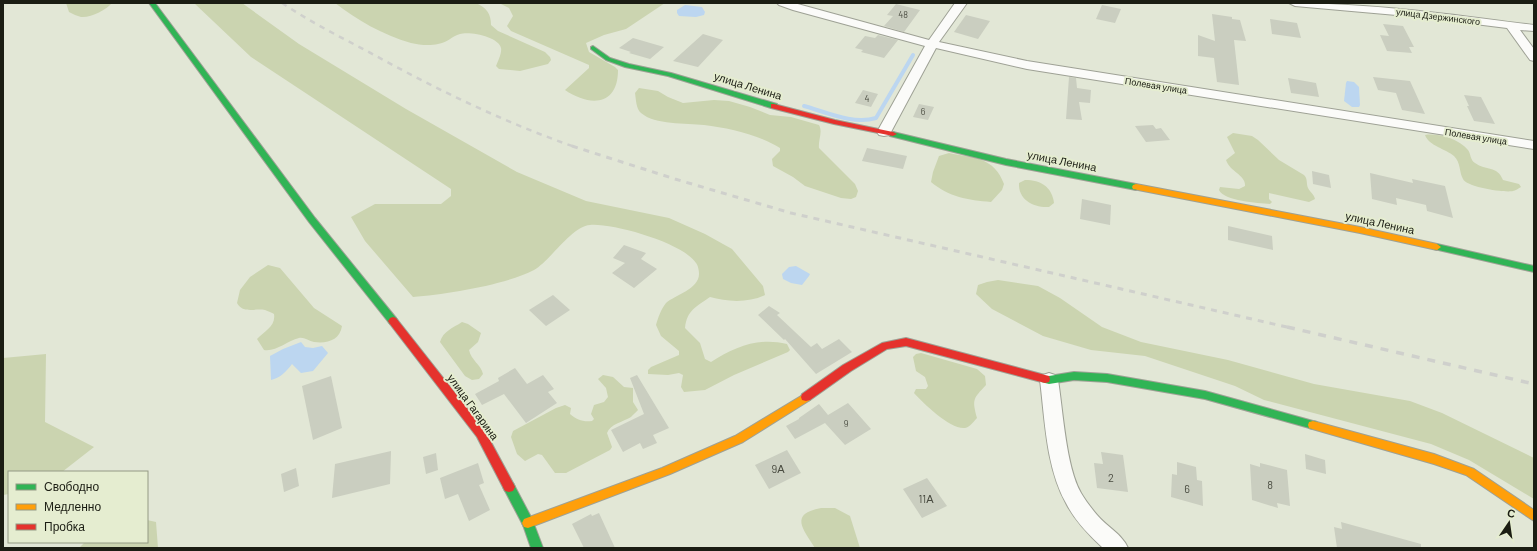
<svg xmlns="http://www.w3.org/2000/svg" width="1537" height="551" viewBox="0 0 1537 551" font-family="Barlow,sans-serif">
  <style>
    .green { fill: #cbd4b0 }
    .water { fill: #bcd6f0 }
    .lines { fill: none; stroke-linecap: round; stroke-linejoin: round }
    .stream { stroke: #bcd6f0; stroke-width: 4 }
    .building { fill: #cacec0 }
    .street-casing { stroke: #9ea195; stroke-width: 2 }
    .fast-casing { stroke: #9ea195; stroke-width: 2 }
    .slow-casing { stroke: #9ea195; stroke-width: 2 }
    .jam-casing { stroke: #9ea195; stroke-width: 2 }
    .street { fill: #fbfbf9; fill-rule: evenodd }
    .fast { fill: #30b455; fill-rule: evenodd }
    .slow { fill: #ff9f0a; fill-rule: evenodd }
    .jam { fill: #e5322d; fill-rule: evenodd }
    .rail-far2 { stroke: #cfd0cc; stroke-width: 2.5; stroke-dasharray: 5.5 5.5; stroke-linecap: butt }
    .rail-far1 { stroke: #cfd0cc; stroke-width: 3; stroke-dasharray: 6 6; stroke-linecap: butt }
    .rail { stroke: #cfd0cc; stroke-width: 3.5; stroke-dasharray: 8 8; stroke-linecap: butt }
    .labels { text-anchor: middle; stroke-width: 4; stroke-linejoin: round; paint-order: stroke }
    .number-label { font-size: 9px; fill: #484a3f }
    .far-street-label { font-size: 9px; fill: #1b1d13; stroke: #e5edd0 }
    .street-label { font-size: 11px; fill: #1b1d13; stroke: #e5edd0 }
    .near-number-label { font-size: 11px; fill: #484a3f }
  </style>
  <rect width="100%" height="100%" fill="#e2e7d6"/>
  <g class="green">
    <path d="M66,3h46c-6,7 -21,15 -31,14 -4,-1 -8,-3 -12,-5z"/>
    <path d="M194,3h48l57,41 107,65 111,63 69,29 83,17 36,16 27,15 31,37 2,9c-16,8 -38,7 -55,2 -14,10 -23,13 -25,31l15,15 5,16 6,3c24,-15 47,-25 76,-18l3,6 -2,2 -54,23 -29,15 -21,2 -3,-5 2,-12 -4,-2 -11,2 -20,-1v-4l3,-3 28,-12v-4l-18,-15 -5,-11c2,-7 5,-16 10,-22 9,-8 33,-14 33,-29 0,-3 -1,-9 -3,-11 -13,-20 -83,-40 -106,-38 -18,1 -40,36 -56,45 -29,15 -87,24 -121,27l-48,-56 -14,-24 24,-13h66l10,-8v-7l-200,-132z"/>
    <path d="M335,3h141c11,5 15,11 15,22l7,6 47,21 5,5 1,3 -3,4 -28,7 -21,-2 -3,-3c2,-5 6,-13 5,-18 -2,-11 -31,-17 -41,-14 -8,2 -13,9 -22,10 -8,2 -19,1 -27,-1 -28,-8 -54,-23 -76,-40z"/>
    <path d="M499,3h166l-39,26 -22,6 -18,8 3,9 26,15 3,3c0,36 -28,37 -53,20l24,-22v-3l-78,-34 -4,-5 6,-10 -4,-8z"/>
    <path d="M639,88l19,3 10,6 15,6 31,-3 15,1 21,6 20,8 21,2 28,8c4,7 -1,15 0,23l36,36 3,7 -2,6 -5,2 -10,-1 -36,-12 -12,-9 -20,-11 -1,-7 8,-8v-3c-21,-13 -51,-20 -76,-23 -18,-2 -49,0 -63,-12 -5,-4 -5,-14 -6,-20z"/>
    <path d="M1233,133l19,3 6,4 21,20 25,15c4,4 2,8 4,13 2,4 6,6 7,11l-6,3 -40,-9v6l3,3 -2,2c-12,-1 -46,-3 -51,-14l1,-3 19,2 6,-3c1,-11 -15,-14 -19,-26l9,-7 -8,-16z"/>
    <path d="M1425,135c13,-2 34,4 43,15 3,4 2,10 7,13 11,8 22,2 28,17l16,4 2,3c-2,1 -6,4 -8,4 -8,2 -47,-4 -50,-12 -4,-7 -2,-16 -9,-23 -8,-7 -25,-10 -29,-21z"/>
    <path d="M949,153c25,5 45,4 55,31l-2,6 -11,12c-23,-2 -42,-5 -60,-20l2,-10 6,-16z"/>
    <path d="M1025,180c16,0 27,7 29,23l-5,4c-15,1 -31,-7 -30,-24z"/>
    <path d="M268,265l12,3 34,40 28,18c-2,14 -15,18 -28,16 -5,-1 -10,-5 -15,-4 -12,3 -23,14 -35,12l-7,-11c8,-8 19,-13 17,-25 -2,-1 -6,-3 -9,-4 -10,-2 -22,4 -28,-7l3,-13 10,-13z"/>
    <path d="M998,280l40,6 22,12 42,29 39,15 87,18 86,24 96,17 32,12 92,45v41l-65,-39 -38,-16 -167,-44 -29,-14 -90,-30 -54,-6 -48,-14 -51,-27 -16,-15 2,-9 9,-3z"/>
    <path d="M462,322l6,2 13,9 -3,9 -9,8c2,10 12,15 14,24l-4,5 -7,1 -7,-4 -25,-34c3,-11 13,-14 22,-20z"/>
    <path d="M921,353l56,16 8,7 1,9c-13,14 -14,14 -9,33 -3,3 -7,9 -12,10 -14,2 -42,-25 -51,-35l2,-4h10l2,-3 -3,-9 -9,-6 -3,-14 3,-3z"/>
    <path d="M46,354l-1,68 49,25 -32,25h-53v22l-6,1v-137z"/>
    <path d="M603,375l10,2 11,10 9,1v14l5,8c-2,2 -5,5 -7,7 -8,5 -21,7 -24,16l5,14 -2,3 -44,23h-11l-13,-18 -4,-1 -13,7 -8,-7 -6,-17 2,-6 43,-23 9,-3 6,3 -1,6c7,6 13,8 22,7l2,-2 -3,-5 3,-9 10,-3 4,-5 -2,-9 -8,-9z"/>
    <path d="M821,508h14l15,8 10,32h-45c-12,-19 -26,-34 6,-40z"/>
    <path d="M147,520l9,2 2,26h-79l6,-6h62z"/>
  </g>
  <g class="water">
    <path d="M685,5l17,2 3,5 -1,3 -8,2 -17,-1 -2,-3v-3z"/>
    <path d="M1347,81l7,1 5,5 1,18 -1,2h-7l-8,-6 2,-18z"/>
    <path d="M796,266l14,8 -1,2 -7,9 -11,-2 -8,-4 -1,-5 7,-7z"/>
    <path d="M301,342l4,5 8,1 9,-2 6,7 -15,18 -12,2 -9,-9c-6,8 -12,14 -21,16l-1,-24 13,-7z"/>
  </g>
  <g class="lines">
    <path class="stream" d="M804,106c22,6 49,19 72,12l37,-63"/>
  </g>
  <g class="building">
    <path d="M896,4l24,6 -16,22 -20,-6 9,-10 -6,-1z"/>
    <path d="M1102,5l19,4 -6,14 -19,-4z"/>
    <path d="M1212,14l20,3v2l8,1 6,21 -12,-1 5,45 -22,-3 -3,-24 -16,-2v-21l17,6z"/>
    <path d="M966,15l24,6 -12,18 -24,-7z"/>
    <path d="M1270,19l27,4 4,15 -29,-4z"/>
    <path d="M1383,24l20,2 11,21h-5l3,6 -25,-2 -7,-16 9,1z"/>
    <path d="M703,34l20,6 -25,27 -25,-6z"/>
    <path d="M878,35l20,5 -14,18 -23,-6 2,-2 -8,-2 10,-12 10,2z"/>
    <path d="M633,38l31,9 -14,12 -21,-6 2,-1 -12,-4z"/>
    <path d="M1069,77l7,1 1,10 14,2 -1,13 -11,-1 3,18 -16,-1z"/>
    <path d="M1373,77l37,4 15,33 -23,-4 -6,-17 -18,-3z"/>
    <path d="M1288,78l28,5 3,14 -28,-4z"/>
    <path d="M863,90l15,4 -7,13 -16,-4z"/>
    <path d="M1464,95l17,2 14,27 -21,-3 -7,-15h2z"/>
    <path d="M919,104l15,3 -6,13 -15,-3z"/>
    <path d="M1153,125l3,4 5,-1 9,12 -24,2 -11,-16z"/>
    <path d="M867,148l40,8 -4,13 -41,-8z"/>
    <path d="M1312,171l17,4 2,13 -18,-4z"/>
    <path d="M1370,173l43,10 -1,-4 33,7 8,32 -26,-7 -1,-6 -30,-7 1,7 -25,-6z"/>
    <path d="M1082,199l29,6 -1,20 -30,-6z"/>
    <path d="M1228,226l44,10 1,14 -45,-10z"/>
    <path d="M624,245l22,8 -5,6 16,10 -23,19 -22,-15 13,-10 -12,-5z"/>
    <path d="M553,295l17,15 -24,16 -17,-16z"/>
    <path d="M769,306l11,7 -3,2 34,32 6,-4 5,6 17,-10 13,13 -36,22 -31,-35 -1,1 -26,-25z"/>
    <path d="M515,368l12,16 16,-9 11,14 -6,3 9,11 -31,20 -22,-29 -22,11 -7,-11 24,-13 -1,-3z"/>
    <path d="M637,375l32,53 -16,7 4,8 -14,6 -3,-6 -17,9 -12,-22 33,-16 -14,-36z"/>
    <path d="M331,376l11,52 -29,12 -11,-54z"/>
    <path d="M848,403l23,26 -26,16 -20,-22 -30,16 -9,-13 13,-7v-1l20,-14 9,11z"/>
    <path d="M787,450l14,23 -32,16 -14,-24z"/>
    <path d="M391,451l-1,33 -58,14 3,-34z"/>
    <path d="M1101,452l22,3 5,37 -31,-4 -3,-25 9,1z"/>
    <path d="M436,453l2,17 -12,4 -3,-17z"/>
    <path d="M1305,454l20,6 1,14 -20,-5z"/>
    <path d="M1177,462l19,5 1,13 5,1 1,25 -32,-9 1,-23 5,1z"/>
    <path d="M478,463l6,20 -5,2 11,25 -21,11 -11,-27 -13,5 -5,-21z"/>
    <path d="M1260,463l27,7 3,36 -13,-3 1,5 -26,-8 -2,-36 10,3z"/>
    <path d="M296,468l3,18 -15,6 -3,-18z"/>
    <path d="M927,478l20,28 -25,12 -19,-29z"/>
    <path d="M599,513l16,35h-31l-12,-24 19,-10 1,2z"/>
    <path d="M1341,522l80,22v4h-84l-3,-21 8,2z"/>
  </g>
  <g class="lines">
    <g class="street-casing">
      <g id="street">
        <path d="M777,3h17l135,37 26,-37h12l-28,39 88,19 507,80v8l-507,-80 -91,-21 -45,84 -2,3 -5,1 -5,-1 -2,-3 48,-86 -132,-36 -14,-5z"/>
        <path d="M1289,3c82,0 164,12 245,22v6l-14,-1 14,19v12l-4,-1 -23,-32 -88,-11 -124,-11z"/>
        <path d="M1049,373l6,2 3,5c5,31 8,87 23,113 4,7 11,16 16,22 10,12 25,19 31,33h-25c-14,-13 -28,-27 -37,-45 -20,-36 -21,-83 -26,-123l3,-5z"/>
      </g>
    </g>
    <g class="fast-casing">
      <g id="fast">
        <path d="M149,3h6l160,215 81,100 2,3 -2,3h-6l-81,-102z"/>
        <path d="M593,46l17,12 19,6 42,9 106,31 1,2 -1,2h-6l-103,-32 -43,-9 -19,-7 -15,-11v-2z"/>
        <path d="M890,132h3l113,27 130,25 4,3 -4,3 -130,-25 -116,-29z"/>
        <path d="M1437,244l97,22v6l-100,-23 -1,-2z"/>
        <path d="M1074,372l33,2 98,17 108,30 4,1 1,3 -1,3 -4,1 -108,-30 -98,-17 -33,-2 -25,4 -8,-2 -1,-3 1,-3h8z"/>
        <path d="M509,482l4,1 19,36 11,29h-12l-8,-23 -20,-38 2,-4z"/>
      </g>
    </g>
    <g class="slow-casing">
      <g id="slow">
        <path d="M1136,184l224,43 77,17 4,3 -4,3 -77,-17 -227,-44 -1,-2 1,-2z"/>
        <path d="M806,393l4,1 1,3 -1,3 -67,42 -73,32 -142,54 -4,-1 -2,-4 2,-4 138,-51 73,-32z"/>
        <path d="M1313,421l121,33 40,15 60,41v11l-68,-46 -32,-11 -125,-36 -1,-3 1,-3z"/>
      </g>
    </g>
    <g class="jam-casing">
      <g id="jam">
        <path d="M771,104h3l61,16 58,12 4,2 -4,2 -59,-12 -63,-16z"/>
        <path d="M393,317l3,1 89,113 28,52 2,4 -2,4 -4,1 -4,-1 -28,-54 -87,-113 -2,-3 2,-3z"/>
        <path d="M906,338l139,37 4,1 1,3 -1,3 -4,1 -139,-37 -19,3 -36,22 -41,29 -4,1 -4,-1 -1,-3 1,-3 41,-29 39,-22z"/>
      </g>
    </g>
    <use href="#street" class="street"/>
    <use href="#fast" class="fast"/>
    <use href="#slow" class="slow"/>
    <use href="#jam" class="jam"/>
    <path class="rail-far2" d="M282,3c27,18 56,33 85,48 67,37 136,71 208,96"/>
    <path class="rail-far1" d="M572,146l103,33 116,34 500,115"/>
    <path class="rail" d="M1287,327l247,57"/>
  </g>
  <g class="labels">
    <g class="number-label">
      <text x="903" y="18">48</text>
      <text x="867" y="102">4</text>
      <text x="923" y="115">6</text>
      <text x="846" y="427">9</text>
    </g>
    <g class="far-street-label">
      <text transform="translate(1438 17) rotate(7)" y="3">улица Дзержинского</text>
      <text transform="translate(1156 86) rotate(9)" y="3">Полевая улица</text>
      <text transform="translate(1476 137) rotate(9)" y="3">Полевая улица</text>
    </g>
    <g class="street-label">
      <text transform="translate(748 86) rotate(17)" y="4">улица Ленина</text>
      <text transform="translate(1062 161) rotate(11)" y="4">улица Ленина</text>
      <text transform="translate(1380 223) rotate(12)" y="4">улица Ленина</text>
      <text transform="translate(473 407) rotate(54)" y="4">улица Гагарина</text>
    </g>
    <g class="near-number-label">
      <text x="778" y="473">9А</text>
      <text x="1111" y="482">2</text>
      <text x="1270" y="489">8</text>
      <text x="1187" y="493">6</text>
      <text x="926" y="503">11А</text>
    </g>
  </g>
  <rect width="1537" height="551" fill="none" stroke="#1b1d13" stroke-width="8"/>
  <rect x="8" y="471" width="140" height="72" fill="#e5edd0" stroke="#949a84"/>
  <rect x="16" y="484" width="20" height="6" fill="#30b455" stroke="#949a84"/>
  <text x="44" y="491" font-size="12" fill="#1b1d13">Свободно</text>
  <rect x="16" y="504" width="20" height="6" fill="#ff9f0a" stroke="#949a84"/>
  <text x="44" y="511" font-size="12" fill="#1b1d13">Медленно</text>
  <rect x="16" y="524" width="20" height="6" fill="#e5322d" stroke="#949a84"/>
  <text x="44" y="531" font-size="12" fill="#1b1d13">Пробка</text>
  <g transform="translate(1509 523) rotate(13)" stroke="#e5edd0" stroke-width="3" paint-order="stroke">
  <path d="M0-3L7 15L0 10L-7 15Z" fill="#1b1d13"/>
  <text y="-6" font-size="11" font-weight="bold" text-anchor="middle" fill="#1b1d13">С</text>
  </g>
</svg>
